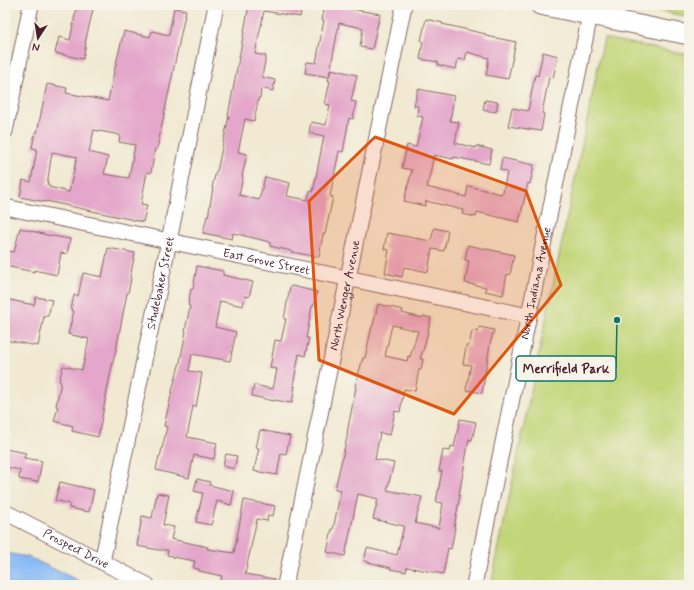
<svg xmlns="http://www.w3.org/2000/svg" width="694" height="590" viewBox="0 0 694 590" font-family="Mynerve,sans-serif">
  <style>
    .green { fill: #c2d578; stroke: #867a52 }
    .water { fill: #87baf5; stroke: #686c90 }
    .building { fill: #e4a6ca; fill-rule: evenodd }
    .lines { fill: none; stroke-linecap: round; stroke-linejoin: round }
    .minor-casing { stroke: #846665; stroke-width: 17 }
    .tertiary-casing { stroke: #846665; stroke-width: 21 }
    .minor { stroke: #fff; stroke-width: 15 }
    .tertiary { stroke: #fff; stroke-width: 19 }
    .marked { fill: #e0560e; fill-opacity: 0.2; stroke: #e0560e; stroke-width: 3; stroke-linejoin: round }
    .labels { text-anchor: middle; stroke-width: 3; stroke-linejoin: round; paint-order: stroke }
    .street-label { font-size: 12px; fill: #4a1f2b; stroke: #f7f3e8 }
    .leader { fill: none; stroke: #0f766e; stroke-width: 1.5 }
    .callout-dot { fill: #0f766e; stroke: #f7f3e8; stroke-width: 1.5 }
    .callout { fill: #f7f3e8; stroke: #0f766e; stroke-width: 1.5 }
    .callout-label { font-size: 13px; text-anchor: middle; font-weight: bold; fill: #4a1f2b }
  </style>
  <rect width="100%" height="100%" fill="#f7f3e8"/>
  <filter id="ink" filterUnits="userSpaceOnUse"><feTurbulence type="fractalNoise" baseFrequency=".025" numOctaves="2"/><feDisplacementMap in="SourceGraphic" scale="8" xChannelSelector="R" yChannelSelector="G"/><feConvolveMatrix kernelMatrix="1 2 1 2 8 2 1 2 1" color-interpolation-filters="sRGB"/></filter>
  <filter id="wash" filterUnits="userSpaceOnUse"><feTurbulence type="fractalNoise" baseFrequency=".012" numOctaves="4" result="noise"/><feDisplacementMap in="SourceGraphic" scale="16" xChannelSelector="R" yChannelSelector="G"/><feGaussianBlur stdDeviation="0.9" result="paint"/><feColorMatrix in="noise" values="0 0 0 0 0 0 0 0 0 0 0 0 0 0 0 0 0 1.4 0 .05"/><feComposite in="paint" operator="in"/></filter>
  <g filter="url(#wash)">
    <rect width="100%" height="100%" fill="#f1e9d2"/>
    <g class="green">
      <path d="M629,5h60v12z"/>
      <path d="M604,38l85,17v530h-198z"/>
    </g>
    <path class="water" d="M5,553l23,4 60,28h-83z"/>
    <g id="blocks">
      <g class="building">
        <path d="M77,5h17l-9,38h1l-3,16 -28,-6 4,-16 11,3z"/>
        <path d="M249,5h53l-2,12 -36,-6 -9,43 11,2 -4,21 13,3 -2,11 -12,-3 -1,10 -1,-1 -5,24 -9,-2 -7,33 9,2 -5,22 1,1 -4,18 20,5 6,-23 25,6 -3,13 21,4 2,-9 3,1 11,-56 -15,-3 2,-11 15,3 4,-20 -5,-1 5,-23h-2l3,-12 26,6 -6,26 5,1 -3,17 -4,-1 -6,34 -4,-1 -9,45 3,1 -8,37h-2l-4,23 -28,-5v-1l-21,-5v-4l-37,-9 -1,6 -29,-6 4,-17 1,1 5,-29h-1l4,-17h1l12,-55h-1z"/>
        <path d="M325,5h4l51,9 -8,35 -12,-2 3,-19 -24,-5 -10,54 -24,-4 2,-11 9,1 8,-43h-2z"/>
        <path d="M174,8l12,2 -21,100 -8,39h-2l-4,24 -4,-1 -6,32 6,1 -4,17 -97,-21v1l-26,-5 3,-17 8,2 6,-33 -5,-1 3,-16 2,1 10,-49 20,4 -1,5 42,8 6,-29 10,-41 26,6 2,-6 17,4zM94,130l26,5 -1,7 16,3 -6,33 -25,-4 4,-17 -19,-5zM52,152l25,5 -8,35 -20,-5v-2h-2z"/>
        <path d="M426,19l17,4 -1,1 44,10v2l30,6 -8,37 -22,-4 3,-17 -22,-6 -2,8 -7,-1 -2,10 -18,-4v-3l-18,-3 3,-17 -2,-1z"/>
        <path d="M543,52l15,4 -5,22 -4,-1 -7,36 2,1 -3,17 -33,-5 4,-18 16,3 7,-36 3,1z"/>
        <path d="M418,89l36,7 -4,25 9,1 -4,21 21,5v-2l16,4 -3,14 -35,-7 -1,2 -19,-4 -7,32 39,10 2,-11 33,8v-1h2l4,-21 -7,-2 2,-12 32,7 -4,19 -2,-1 -9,39 -42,-10 -1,5 -14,-3 1,-4 -37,-9 -1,5 -21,-5 8,-31 -10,-2 5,-23 9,2 7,-30 -6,-1 1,-10h-4z"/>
        <path d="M485,100l13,2 -2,10 -13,-2z"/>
        <path d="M20,228l27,7 23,4 -3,15 -6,-1 -4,22 -23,-5v2l-29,-6 3,-15 6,1z"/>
        <path d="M434,228l14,3 -4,20 -12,-2 -4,23 -24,-5 -2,10 -17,-4 4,-23 -5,-1 3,-16 44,8z"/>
        <path d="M468,245l46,10 -4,20 -3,-1 -4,21 -18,-4 1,-4 -21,-4 4,-22 -4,-1z"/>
        <path d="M108,248l27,5 -5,25 1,1 -3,14h-1l-11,57 -4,16 -14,71 -26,-6 1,-5 -19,-5 4,-14 -2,-1 5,-24 -2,-1 4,-15 19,4 7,-31 -21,-5 6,-23 -3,-1 3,-15 4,1 5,-23 19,4z"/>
        <path d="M197,266l26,5v4l30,7 -4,15 -4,-1 -2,10 -23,-5 -5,26 21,5 -6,29 -38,-7 -3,17 13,2 -6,34 -3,-1 -6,31 30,6 -3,16 -20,-4 -5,23 -33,-8 3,-14 1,1 7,-30 -3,-1 9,-39 7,-25 6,-31h-1l5,-25 -2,-1 3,-16h2z"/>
        <path d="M292,286l25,6 -4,15 -1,-1 -6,32h3l-4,18 -6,-2 -6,32h2l-3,17 -18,-3v1l-22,-5 2,-11 19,4 4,-20 -7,-1 5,-28 6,1 5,-22h-2l6,-32z"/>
        <path d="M36,297l16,3 -4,16h-4l-6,30 -33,-6v-41l29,6z"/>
        <path d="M378,304l25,6 -1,3 20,5 1,-2 8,2 -6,26 -5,15h3l-2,11 -2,-1 -4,22 -11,-2 -4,23 -5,-1 -5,24 -10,-2 -5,26 19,4 -7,27 35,7 -7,26 24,5 4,-25 -7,-1 6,-31h-3l4,-21 7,1 1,-5 3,1 6,-28 16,3 -4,18 -3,-1 -10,56h1l-6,33h1l-4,21 -3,-1 -5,26 -36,-7 -1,5 -16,-3 1,-1 -27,-7 3,-13 30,7 7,-29 -31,-7 5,-20 -20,-5 -13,62 -18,-4 5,-23 1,1 8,-40 -6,-1 13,-56h-1l9,-46 -1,-1 8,-28h2l7,-32h1zM392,325l26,6 -8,26 -2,-1 -1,5 -22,-5z"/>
        <path d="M479,327l15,3 -4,14 -8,49 -16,-3 5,-25 -8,-1 3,-18h3l3,-15 6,1z"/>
        <path d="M260,430l30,6 -4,18 -5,-1 -4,22 -23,-4 5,-23h-3z"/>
        <path d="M5,449l21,4 -2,5 18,3 -4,21 -19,-3 1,-9 -15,-3z"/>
        <path d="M226,454l11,2 -3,13 -11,-3z"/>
        <path d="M197,479l13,3 -1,3 25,6 -3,14 -14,-4 -6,24 -15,-3 7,-29 -9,-2z"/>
        <path d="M60,482l34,8 -5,22 -20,-4 1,-4 -15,-4z"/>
        <path d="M157,493l12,2 -6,30 11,2 -3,12 37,8 -1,2 27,4 10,-53 31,6 -2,10 -5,-1 -1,6 -10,-2 -12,55 29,5v6h-46v-2l-7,-1 1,-6 -23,-5v-2l-6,-1 2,-7 -22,-4v-1l-6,-1 1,-5h-9l-22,-4 5,-30 10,2z"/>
      </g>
    </g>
  </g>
  <g filter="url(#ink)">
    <use href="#blocks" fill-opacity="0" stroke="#846665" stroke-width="1"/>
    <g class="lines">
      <g class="minor-casing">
        <g id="minor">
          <path d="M5,131l26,-126"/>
          <path id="s1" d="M5,207l524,109"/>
          <path id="s2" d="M5,512l142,73"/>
          <path id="s3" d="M102,562l67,-321 47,-236"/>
          <path id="s4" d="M285,585l119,-580"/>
          <path id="s5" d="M474,585l118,-580"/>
        </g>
      </g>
      <g class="tertiary-casing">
        <path id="tertiary" d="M540,5l149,30"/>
      </g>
      <use href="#minor" class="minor"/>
      <use href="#tertiary" class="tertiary"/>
    </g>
  </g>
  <path class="marked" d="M375,137l151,54 35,94 -107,129 -135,-54 -10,-159z"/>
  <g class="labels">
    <g class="street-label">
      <text dy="4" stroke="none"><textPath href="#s1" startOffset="267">East Grove Street</textPath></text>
      <text dy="4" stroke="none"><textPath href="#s3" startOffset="285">Studebaker Street</textPath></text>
      <text dy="4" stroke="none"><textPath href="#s5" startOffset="308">North Indiana Avenue</textPath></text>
      <text dy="4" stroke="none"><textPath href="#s4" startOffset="296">North Wenger Avenue</textPath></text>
      <text dy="4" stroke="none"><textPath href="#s2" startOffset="80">Prospect Drive</textPath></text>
    </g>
  </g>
  <path class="leader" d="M617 320L616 369"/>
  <circle class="callout-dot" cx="617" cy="320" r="4"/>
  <rect class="callout" x="516" y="356" width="100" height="25" rx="4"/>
  <g class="callout-label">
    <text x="566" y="373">Merrifield Park</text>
  </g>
  <rect width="694" height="590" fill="none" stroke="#f7f3e8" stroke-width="20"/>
  <g transform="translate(38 38) rotate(192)" stroke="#f7f3e8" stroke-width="3" paint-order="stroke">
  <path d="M0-3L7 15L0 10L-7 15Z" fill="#4a1f2b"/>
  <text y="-6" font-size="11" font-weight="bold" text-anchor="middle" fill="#4a1f2b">N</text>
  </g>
</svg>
